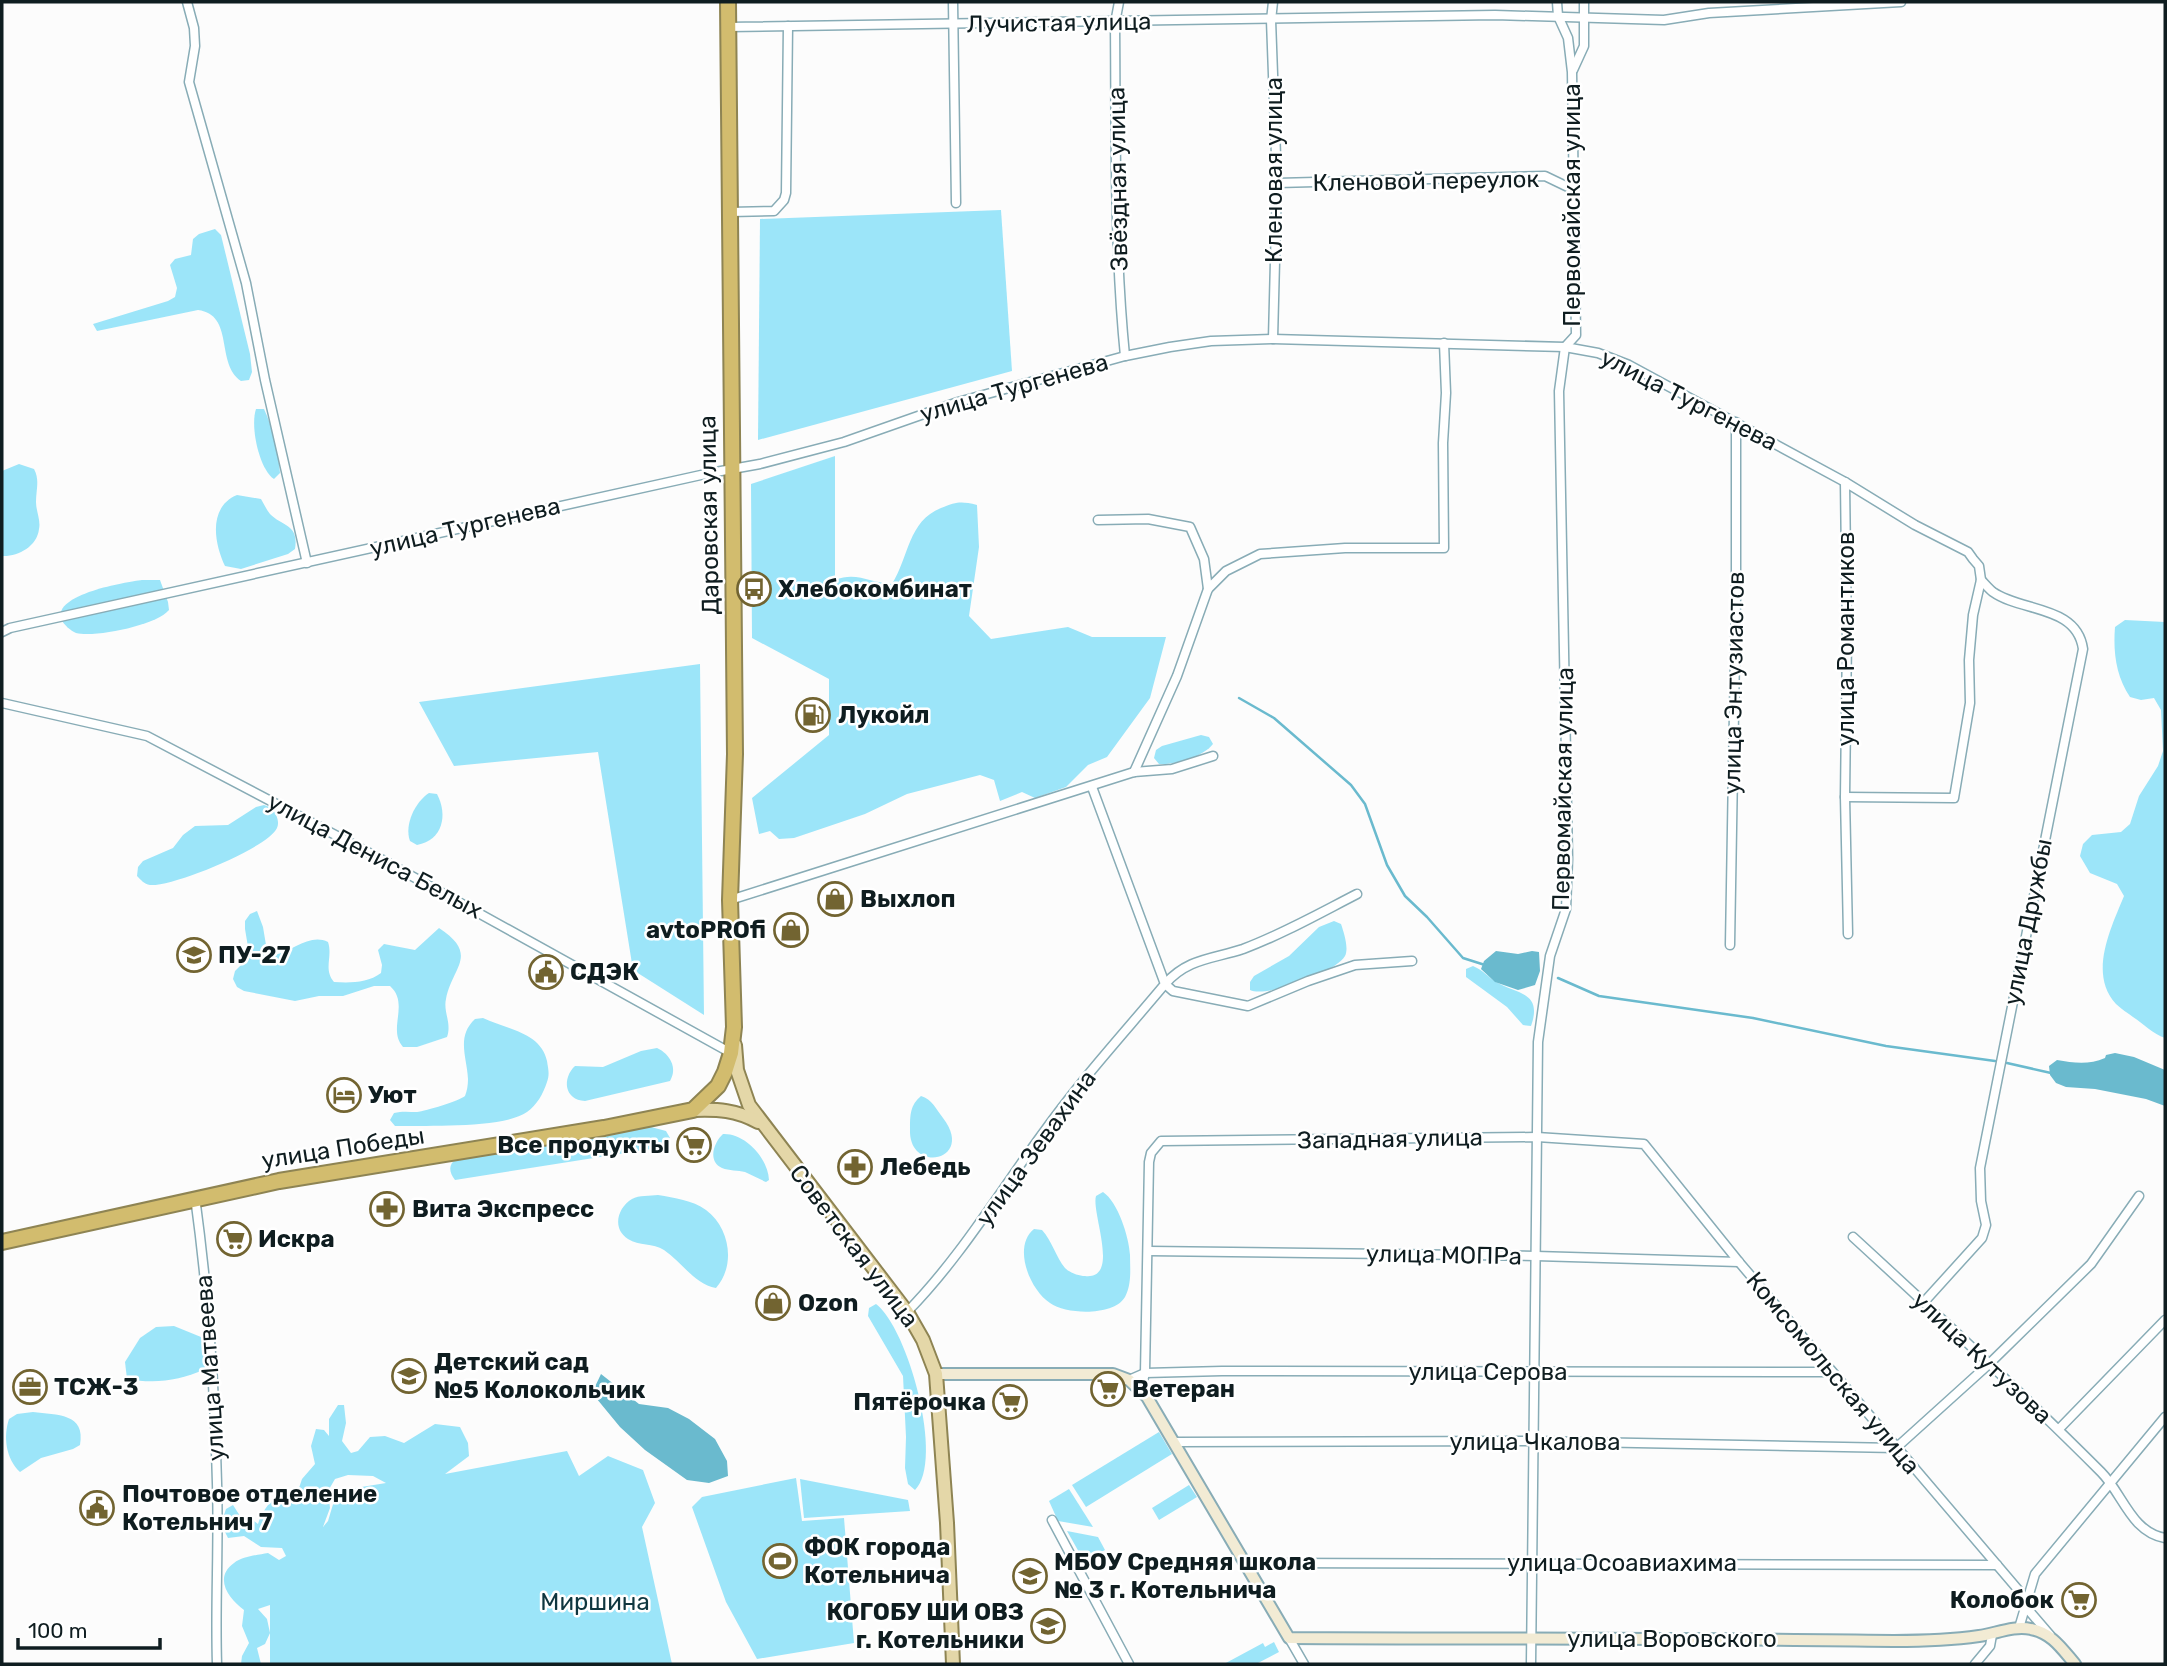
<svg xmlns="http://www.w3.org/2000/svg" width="2167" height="1666" viewBox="0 0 2167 1666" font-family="Rubik,sans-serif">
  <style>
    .green { fill: #9ce5f9; fill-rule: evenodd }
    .water { fill: #6abace }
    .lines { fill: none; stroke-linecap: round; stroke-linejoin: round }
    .stream { stroke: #6abace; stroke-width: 2.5 }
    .street-casing { stroke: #88acb6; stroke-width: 11 }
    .secondary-casing { stroke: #88acb6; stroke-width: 14 }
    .primary-casing { stroke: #8e8453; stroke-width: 16 }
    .highway-casing { stroke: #8e8453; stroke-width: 18 }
    .street { stroke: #fff; stroke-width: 8 }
    .secondary { stroke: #f2ebd4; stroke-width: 10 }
    .primary { stroke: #e4d7a8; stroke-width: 12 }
    .highway { stroke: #d2bc6e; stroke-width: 14 }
    .labels { text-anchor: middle; stroke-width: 5; stroke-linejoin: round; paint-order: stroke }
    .street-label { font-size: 24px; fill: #0f1d20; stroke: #fff }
    .poi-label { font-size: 24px; font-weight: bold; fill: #0f1d20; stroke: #fff; text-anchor: start }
    .park-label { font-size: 24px; fill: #0f363f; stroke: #fff }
  </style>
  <rect width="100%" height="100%" fill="#fcfcfc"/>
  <g class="green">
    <path d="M1001,210l11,161 -254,69 2,-221z"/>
    <path d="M215,229l6,6 29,119 2,18 -3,8 -8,1c-26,-18 -6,-66 -43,-71l-101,21 -4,-7 75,-23 7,-4 2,-9 -7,-23 5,-6 16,-4 2,-16 6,-5z"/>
    <path d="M256,409h8c9,19 14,42 16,64l-6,6c-15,-10 -24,-53 -18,-70z"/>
    <path d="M835,456v124c21,-9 36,3 57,4 17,-27 16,-63 49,-76 16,-6 19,-7 36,-3l2,42 -10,69 22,23 77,-12 24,10h74l-16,61 -43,59 -19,8 -22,22 -31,11 -13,-6 -22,9 -6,-21 -14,-5 -73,19 -42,20 -71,24 -15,1 -9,-8 -11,3 -7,-36 77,-63v-56l-77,-41 -1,-154z"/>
    <path d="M19,464l15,5c6,11 2,21 2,33 0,9 5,19 3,27 -2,18 -22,28 -37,27v-85z"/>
    <path d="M237,495l24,4c3,5 5,10 9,15 13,13 29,10 25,35l-7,5 -47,15 -16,-3c-11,-23 -17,-59 12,-71z"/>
    <path d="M142,580h18l8,22 1,8c-12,15 -74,28 -93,23 -5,-2 -13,-9 -15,-14 -8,-25 65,-37 81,-39z"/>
    <path d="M2125,620l40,2v416c-12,-4 -21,-14 -32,-21 -5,-4 -12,-8 -17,-13 -28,-30 -5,-76 8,-108l-7,-12 -27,-11 -10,-17 3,-12 9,-9 29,-3 9,-8 9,-28 19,-30 5,-15 -2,-41 -7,-12 -13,2 -11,-3c-14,-21 -17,-45 -15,-70z"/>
    <path d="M700,664l4,351 -71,-45 -35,-218 -144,14 -35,-64z"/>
    <path d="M1201,735l8,2 4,7c-10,13 -38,21 -54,20l-5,-6 2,-8 6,-4z"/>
    <path d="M429,793l8,1c11,21 6,46 -20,51l-7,-4c-6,-16 5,-39 19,-48z"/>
    <path d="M264,805l8,3c4,6 8,13 5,20 -9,20 -105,59 -127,57 -6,-1 -9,-5 -13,-9l1,-9 5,-6 30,-13 10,-13 12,-9 33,-1 28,-18z"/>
    <path d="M257,911l6,16 4,24 7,4c19,-4 36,-22 54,-13 5,15 -5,27 6,40 16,1 34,1 47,-9l1,-8 -4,-15 6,-6 31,6 24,-22c41,27 13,39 7,71 -3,13 6,24 1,38l-30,10h-14c-16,-18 7,-43 -13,-61h-16l-31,10h-24l-24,5 -51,-10 -7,-4 -4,-8 2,-8 11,-11 3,-7 -4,-24v-8l5,-7z"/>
    <path d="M1334,921l7,3c3,9 8,24 4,32 -10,17 -78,42 -95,34v-8l4,-6 35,-20 30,-29z"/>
    <path d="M1473,966c10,4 15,11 23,16 21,12 47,10 35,44l-8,-1 -16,-18 -41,-30v-8z"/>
    <path d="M483,1018c23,11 58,14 64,43 1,7 3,13 0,21 -4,12 -10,23 -20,30 -24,17 -102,13 -132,14l-5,-6 4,-7c8,-2 15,-1 23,-1 9,-1 42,-11 48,-16 2,-5 3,-11 3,-17 -1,-22 -12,-42 7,-60z"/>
    <path d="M657,1048c13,6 21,20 13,33l-85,20c-21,-1 -23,-23 -10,-35l28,1 38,-16z"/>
    <path d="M921,1096c11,3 15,13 22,22 33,43 -35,57 -33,11 0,-14 0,-24 11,-33z"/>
    <path d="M651,1127l15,4 4,7v8l-215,34c-8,-10 -6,-19 7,-24z"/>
    <path d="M723,1134c22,-1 45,24 46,46l-3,2c-7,-3 -14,-7 -21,-10 -7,-2 -16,-1 -23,-4 -15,-7 -8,-26 1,-34z"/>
    <path d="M1103,1192c15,10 26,45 27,63 0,13 2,29 -5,42 -11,19 -58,18 -75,6 -20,-13 -38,-56 -16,-74l8,1c10,11 14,27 23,38 5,5 14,8 20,8 36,4 6,-63 11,-80z"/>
    <path d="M658,1195c17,3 34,5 48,15 24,18 30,55 10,78 -22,-4 -34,-26 -52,-38 -11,-7 -25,-4 -36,-11 -16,-10 -11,-31 4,-40 7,-4 18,-3 26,-4z"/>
    <path d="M876,1304c32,24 69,157 39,186l-7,-6 -3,-16 1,-31 -3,-61 -35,-60 1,-8z"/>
    <path d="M174,1326l27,11 5,15 -1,17c-26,12 -50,15 -78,10l-2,-17 15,-24 16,-11z"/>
    <path d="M338,1405h6l2,18 -4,18 9,12 7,-2 12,-14 15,-1 19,7 31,-19 25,3 8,16 1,13 -24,18 122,-23 12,25 29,-20 35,14 12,33 -13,24 30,137h-402v-59l-12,4 9,10 3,14 -5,11 -8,4 4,16h-20l1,-8 7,-13 -7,-17 2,-16c-15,-11 -31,-32 -10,-47 9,-7 24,-8 34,-10l11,7 7,-4 -4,-8 -21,-1 -17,-11 -16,2 -7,-14 5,-15 7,-4 9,14 8,-1 8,6c7,-20 18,-31 40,-33l4,-12 13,-15 -4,-18 5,-17 8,1 5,6v-17zM348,1475l25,1 13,7 -49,8 -9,30 -5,6 7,-19 -2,-17 7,-12z"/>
    <path d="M33,1412c24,3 53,1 47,33l-7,4 -32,9 -21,14c-14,-13 -17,-35 -11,-53l8,-5z"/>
    <path d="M1159,1432l13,22 -86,53 -14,-22z"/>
    <path d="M796,1478l6,43 42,-3 10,125 -97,16 -31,-57 -34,-95 10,-10z"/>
    <path d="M800,1479l108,21 2,11 -106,7z"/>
    <path d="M1189,1485l8,12 -38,23 -7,-12z"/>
    <path d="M1069,1489l24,38 -35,-6 -9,-20z"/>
    <path d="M1067,1531l31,6 7,13 -21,11z"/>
    <path d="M1274,1642l5,10 -23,12h-32l39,-21 2,4z"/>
  </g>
  <g class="water">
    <path d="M1496,951l22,3 14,-3 7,1 1,19 -5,14 -17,5 -23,-8 -14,-13 3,-8z"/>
    <path d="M2115,1053l19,4 31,13v36l-19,-7 -51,-10 -29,-2 -10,-4 -6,-8 -1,-9 8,-6c17,3 32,5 48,-2l1,-3z"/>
    <path d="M601,1374l38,30 29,4 21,11 26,20 12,22 1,15 -19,7 -22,-3 -42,-30 -25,-23 -28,-34z"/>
  </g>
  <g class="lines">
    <g class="stream">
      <path d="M1239,698l35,20 77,67 14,19 22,61 18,31 22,21 36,41 22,7"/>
      <path d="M1558,978l41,18 154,22 133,28 109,15"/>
      <path d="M2007,1063l44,10"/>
    </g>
    <g class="street-casing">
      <g id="street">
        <path d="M187,2l7,26 1,18 -6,36 57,201 19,97 42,183"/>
        <path d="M953,2l3,201"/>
        <path d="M1119,2l-4,21c1,110 -1,223 10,333"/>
        <path d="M1273,2l-2,18 6,163 -4,156"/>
        <path d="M728,27l767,-12 169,5 45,-7 192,-11"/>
        <path d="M1573,70l11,-24v-44"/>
        <path d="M1277,183l268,-7 27,13"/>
        <path d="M730,212l44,-1 10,-11 2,-7 2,-167"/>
        <path d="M1845,482l2,155 -2,160 3,137"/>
        <path d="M1098,520l50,-1 42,8 14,32 4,30"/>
        <path d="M2,632l8,-4 700,-155 50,-9 84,-22 114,-40 167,-46 45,-9 41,-6 62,-2 292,8 33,6 31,12 216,117 70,43 53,27 5,7 6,7 2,14 -8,35 -4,45 1,43 -16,95 -109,-1"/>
        <path d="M2,703l145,33 234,123 350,194"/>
        <path d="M1134,772l43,-96 31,-87 18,-18 34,-17 85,-6h99l-1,-105 3,-50 -2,-50"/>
        <path d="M1357,894c-37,19 -74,40 -114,55 -30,10 -55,9 -78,35l8,7 75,15 60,-25 47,-16 57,-4"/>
        <path d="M730,900l404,-128 38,-3 41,-13"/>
        <path d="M1730,945l6,-349v-174"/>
        <path d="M195,1197c13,95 20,191 22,286 2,61 -2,121 0,181"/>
        <path d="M1853,1237c84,77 167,154 248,235 22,22 30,60 64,66"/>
        <path d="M1149,1251l387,5 203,6"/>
        <path d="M1924,1302l58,-64 4,-13 -5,-24 -1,-33 103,-519c-6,-44 -62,-37 -90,-57 -4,-3 -8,-8 -12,-12"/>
        <path d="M907,1312c53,-54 91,-118 136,-179 37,-52 81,-100 122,-149l-73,-197"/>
        <path d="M1129,1380l16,-7 77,-2 610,1"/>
        <path d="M1141,1389l4,-16 4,-211 2,-9 10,-12 376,-4 107,7 95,118 287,337"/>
        <path d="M2059,1429l106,-109"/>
        <path d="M1174,1442l359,-1 363,7 93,-84 102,-100 48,-68"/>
        <path d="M1052,1520l77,144"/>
        <path d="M1247,1563l750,2"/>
        <path d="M2024,1605l26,30"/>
        <path d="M2019,1628l16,-54 130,-157"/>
        <path d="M1289,1638l15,26"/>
        <path d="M1531,1664l7,-622 12,-86 16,-47 2,-50 -9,-468 6,-44 11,-12 -4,-263 -4,-34 -10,-22 -1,-14"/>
        <path d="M1975,1664l15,-18 2,-11"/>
      </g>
    </g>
    <g class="secondary-casing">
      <path id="secondary" d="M936,1374h177l16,6 18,17 142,241c202,1 404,0 605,3 29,0 57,-1 85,-5 16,-2 35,-11 52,-7 21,4 31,20 44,35"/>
    </g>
    <g class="primary-casing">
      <g id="primary">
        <path d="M735,1045l2,25 12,35 158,207 16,28 13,34 11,149 6,141"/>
        <path d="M693,1110c25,-1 43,0 65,12"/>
      </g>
    </g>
    <g class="highway-casing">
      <path id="highway" d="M2,1242l277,-61 325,-53 89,-18 25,-24 7,-14 6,-19 3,-26 -4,-127 5,-146 -7,-752"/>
    </g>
    <use href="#street" class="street"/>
    <use href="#secondary" class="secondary"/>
    <use href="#primary" class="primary"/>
    <use href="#highway" class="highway"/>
  </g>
  <defs>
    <g id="bus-ring" transform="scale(1.75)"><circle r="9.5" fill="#fff" stroke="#726431" stroke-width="1.5"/><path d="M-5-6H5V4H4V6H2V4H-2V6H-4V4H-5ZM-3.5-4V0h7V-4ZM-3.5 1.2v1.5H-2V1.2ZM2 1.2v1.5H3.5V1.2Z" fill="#726431"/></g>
    <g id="fuel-ring" transform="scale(1.75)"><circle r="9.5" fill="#fff" stroke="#726431" stroke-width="1.5"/><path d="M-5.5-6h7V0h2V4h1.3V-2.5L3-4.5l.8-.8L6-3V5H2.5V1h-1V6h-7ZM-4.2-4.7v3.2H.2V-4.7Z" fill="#726431"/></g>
    <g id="shop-ring" transform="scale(1.75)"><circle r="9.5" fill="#fff" stroke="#726431" stroke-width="1.5"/><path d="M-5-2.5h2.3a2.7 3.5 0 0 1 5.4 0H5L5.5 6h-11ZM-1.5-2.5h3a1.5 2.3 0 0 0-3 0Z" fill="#726431"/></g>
    <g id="university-ring" transform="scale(1.75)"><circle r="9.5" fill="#fff" stroke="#726431" stroke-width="1.5"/><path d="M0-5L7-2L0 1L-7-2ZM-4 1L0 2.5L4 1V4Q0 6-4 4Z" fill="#726431"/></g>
    <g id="civic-ring" transform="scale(1.75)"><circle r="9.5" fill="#fff" stroke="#726431" stroke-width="1.5"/><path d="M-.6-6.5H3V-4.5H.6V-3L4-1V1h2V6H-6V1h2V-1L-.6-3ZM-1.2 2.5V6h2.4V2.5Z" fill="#726431"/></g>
    <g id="hotel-ring" transform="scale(1.75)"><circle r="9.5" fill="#fff" stroke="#726431" stroke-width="1.5"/><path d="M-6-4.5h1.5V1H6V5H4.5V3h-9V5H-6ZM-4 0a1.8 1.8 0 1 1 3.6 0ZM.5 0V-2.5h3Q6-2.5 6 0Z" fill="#726431"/></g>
    <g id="supermarket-ring" transform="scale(1.75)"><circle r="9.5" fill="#fff" stroke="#726431" stroke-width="1.5"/><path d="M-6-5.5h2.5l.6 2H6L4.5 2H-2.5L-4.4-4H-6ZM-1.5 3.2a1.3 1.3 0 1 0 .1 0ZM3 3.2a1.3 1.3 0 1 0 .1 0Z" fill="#726431"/></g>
    <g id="pharmacy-ring" transform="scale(1.75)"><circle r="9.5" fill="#fff" stroke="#726431" stroke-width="1.5"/><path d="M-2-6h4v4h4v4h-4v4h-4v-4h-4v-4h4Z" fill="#726431"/></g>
    <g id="school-ring" transform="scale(1.75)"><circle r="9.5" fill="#fff" stroke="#726431" stroke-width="1.5"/><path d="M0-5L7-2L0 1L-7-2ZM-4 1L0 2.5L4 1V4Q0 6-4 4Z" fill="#726431"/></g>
    <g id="office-ring" transform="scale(1.75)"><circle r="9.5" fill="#fff" stroke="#726431" stroke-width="1.5"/><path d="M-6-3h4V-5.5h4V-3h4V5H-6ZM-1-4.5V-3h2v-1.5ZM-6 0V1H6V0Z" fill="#726431"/></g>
    <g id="stadium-ring" transform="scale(1.75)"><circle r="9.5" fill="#fff" stroke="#726431" stroke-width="1.5"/><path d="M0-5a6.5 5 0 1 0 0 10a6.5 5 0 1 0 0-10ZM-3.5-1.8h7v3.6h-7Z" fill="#726431"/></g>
  </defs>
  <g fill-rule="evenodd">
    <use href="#bus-ring" x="754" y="589"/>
    <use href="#fuel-ring" x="813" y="715"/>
    <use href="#shop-ring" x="835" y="899"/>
    <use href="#shop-ring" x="791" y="930"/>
    <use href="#university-ring" x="194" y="955"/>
    <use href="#civic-ring" x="546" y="972"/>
    <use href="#hotel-ring" x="344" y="1095"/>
    <use href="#supermarket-ring" x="694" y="1145"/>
    <use href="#pharmacy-ring" x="855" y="1167"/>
    <use href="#pharmacy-ring" x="387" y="1209"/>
    <use href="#supermarket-ring" x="234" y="1239"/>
    <use href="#shop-ring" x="773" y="1303"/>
    <use href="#school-ring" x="409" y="1376"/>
    <use href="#office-ring" x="30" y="1387"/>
    <use href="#supermarket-ring" x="1108" y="1389"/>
    <use href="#supermarket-ring" x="1010" y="1402"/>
    <use href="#civic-ring" x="97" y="1508"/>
    <use href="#stadium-ring" x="780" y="1561"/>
    <use href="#school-ring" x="1030" y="1576"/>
    <use href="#supermarket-ring" x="2079" y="1600"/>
    <use href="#school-ring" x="1048" y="1626"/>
  </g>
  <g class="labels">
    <g class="street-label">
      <text transform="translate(1059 23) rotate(-1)" y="8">Лучистая улица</text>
      <text transform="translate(1274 170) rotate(-90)" y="8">Кленовая улица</text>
      <text transform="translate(1118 179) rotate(-91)" y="8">Звёздная улица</text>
      <text transform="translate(1426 181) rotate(-1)" y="8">Кленовой переулок</text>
      <text transform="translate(1572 205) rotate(-90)" y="8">Первомайская улица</text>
      <text transform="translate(1014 388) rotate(-16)" y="8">улица Тургенева</text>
      <text transform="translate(1689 400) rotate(27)" y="8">улица Тургенева</text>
      <text transform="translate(709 515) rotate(-91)" y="8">Даровская улица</text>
      <text transform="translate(465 527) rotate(-13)" y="8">улица Тургенева</text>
      <text transform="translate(1846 639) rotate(-90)" y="8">улица Романтиков</text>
      <text transform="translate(1734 683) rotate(-89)" y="8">улица Энтузиастов</text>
      <text transform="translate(1563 789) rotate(-89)" y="8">Первомайская улица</text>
      <text transform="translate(375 856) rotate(28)" y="8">улица Дениса Белых</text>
      <text transform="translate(2028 922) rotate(-79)" y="8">улица Дружбы</text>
      <text transform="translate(1390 1139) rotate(-1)" y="8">Западная улица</text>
      <text transform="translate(343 1148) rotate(-9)" y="8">улица Победы</text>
      <text transform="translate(1036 1148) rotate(-54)" y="8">улица Зевахина</text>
      <text transform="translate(854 1246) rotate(53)" y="8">Советская улица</text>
      <text transform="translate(1444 1255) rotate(1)" y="8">улица МОПРа</text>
      <text transform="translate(1982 1358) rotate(43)" y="8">улица Кутузова</text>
      <text transform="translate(210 1368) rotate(-94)" y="8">улица Матвеева</text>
      <text x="1488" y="1380">улица Серова</text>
      <text transform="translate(1833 1373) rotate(50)" y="8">Комсомольская улица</text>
      <text x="1535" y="1450">улица Чкалова</text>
      <text x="1622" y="1571">улица Осоавиахима</text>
      <text x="1672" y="1647">улица Воровского</text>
    </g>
    <g class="poi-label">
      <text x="778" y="597">Хлебокомбинат</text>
      <text x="838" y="723">Лукойл</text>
      <text x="860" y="907">Выхлоп</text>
      <text x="766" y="938" text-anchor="end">avtoPROfi</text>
      <text x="218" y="963">ПУ-27</text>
      <text x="570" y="980">СДЭК</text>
      <text x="368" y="1103">Уют</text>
      <text x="670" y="1153" text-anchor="end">Все продукты</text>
      <text x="880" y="1175">Лебедь</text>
      <text x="412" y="1217">Вита Экспресс</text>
      <text x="258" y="1247">Искра</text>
      <text x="798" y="1311">Ozon</text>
      <text x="434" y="1370">Детский сад<tspan x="434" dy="28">№5 Колокольчик</tspan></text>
      <text x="54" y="1395">ТСЖ-3</text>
      <text x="1132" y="1397">Ветеран</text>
      <text x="986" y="1410" text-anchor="end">Пятёрочка</text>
      <text x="122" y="1502">Почтовое отделение<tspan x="122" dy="28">Котельнич 7</tspan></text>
      <text x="804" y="1555">ФОК города<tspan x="804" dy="28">Котельнича</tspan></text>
      <text x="1054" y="1570">МБОУ Средняя школа<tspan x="1054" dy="28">№ 3 г. Котельнича</tspan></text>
      <text x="2054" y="1608" text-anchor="end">Колобок</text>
      <text x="1024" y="1620" text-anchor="end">КОГОБУ ШИ ОВЗ<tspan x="1024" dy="28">г. Котельники</tspan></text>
    </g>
    <g class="park-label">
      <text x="595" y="1610">Миршина</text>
    </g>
  </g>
  <rect width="2167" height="1666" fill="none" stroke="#0f1d20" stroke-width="7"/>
  <path d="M18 1638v10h142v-10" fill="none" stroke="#0f1d20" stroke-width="3.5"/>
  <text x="28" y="1638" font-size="21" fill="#0f1d20" stroke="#ffffff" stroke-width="5" paint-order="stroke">100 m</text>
</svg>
